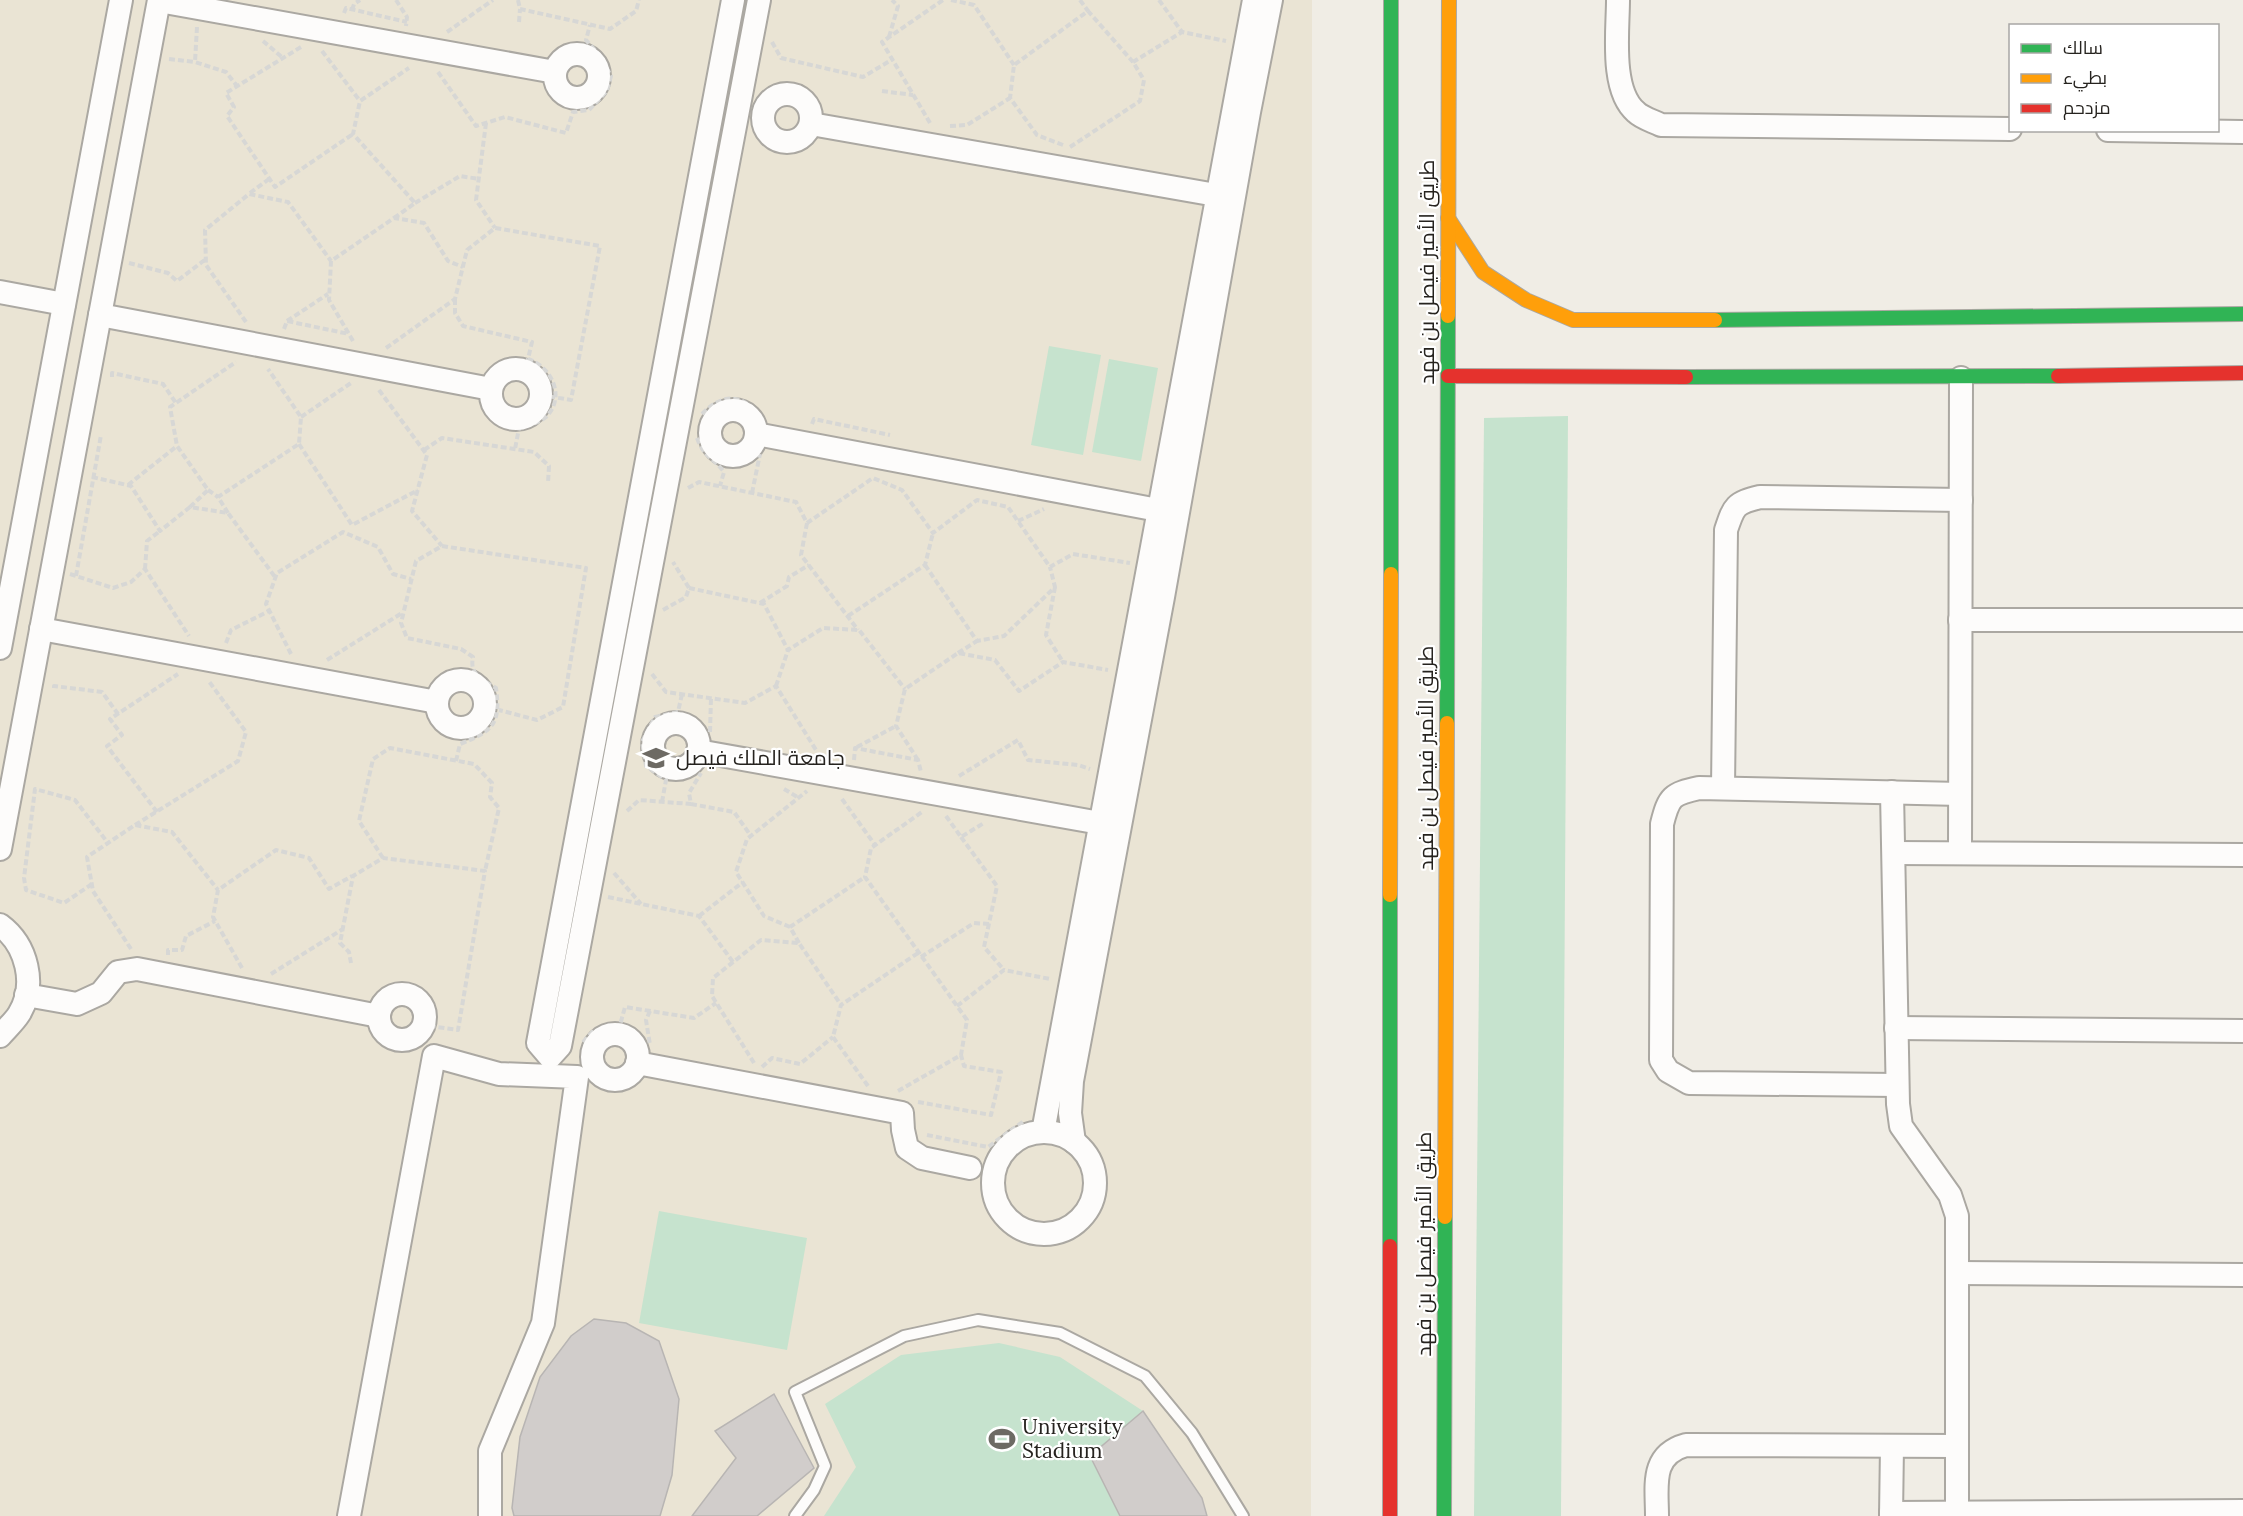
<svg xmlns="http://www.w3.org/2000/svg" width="2243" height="1516" viewBox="0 0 2243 1516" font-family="Lora,Cairo,serif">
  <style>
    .built { fill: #eae4d4 }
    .green { fill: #c6e3ce }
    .building { fill: #d1cdcb; stroke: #b8b5b3; stroke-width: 1.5 }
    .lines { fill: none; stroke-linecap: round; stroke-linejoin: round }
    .lane-casing { stroke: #aba8a2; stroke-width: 14 }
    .street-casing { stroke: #aba8a2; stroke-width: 26 }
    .fast-casing { stroke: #aba8a2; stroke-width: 16 }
    .slow-casing { stroke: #aba8a2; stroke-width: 16 }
    .jam-casing { stroke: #aba8a2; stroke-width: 16 }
    .path { stroke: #d7d7d5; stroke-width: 4; stroke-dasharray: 6 3; stroke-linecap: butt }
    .lane { stroke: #fdfcfb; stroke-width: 10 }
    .street { stroke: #fdfcfb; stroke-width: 22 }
    .fast { stroke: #30b455; stroke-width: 14 }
    .slow { stroke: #ff9f0a; stroke-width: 14 }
    .jam { stroke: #e5322d; stroke-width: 14 }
    .labels { text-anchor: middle; stroke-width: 4.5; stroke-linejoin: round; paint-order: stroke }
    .street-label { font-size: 21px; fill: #26231f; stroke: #fff }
    .poi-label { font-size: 21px; fill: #26231f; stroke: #fff; text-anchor: start }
  </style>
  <rect width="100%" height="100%" fill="#f0ede5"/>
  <path class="built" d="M0,0h1312l-1,1516h-1311z"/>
  <g class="green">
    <path d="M1049,346l52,9 -18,100 -52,-10z"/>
    <path d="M1109,359l49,9 -17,93 -49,-9z"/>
    <path d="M1568,416l-7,1100h-87l10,-1098z"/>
    <path d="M659,1211l148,27 -20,112 -148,-27z"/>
    <path d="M999,1343l61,14 83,54 58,87 6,18h-383l32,-49 -31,-63 76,-49z"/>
  </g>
  <g class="building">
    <path d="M594,1319l32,4 33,18 20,58 -7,76 -12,41h-146l-2,-8 8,-71 20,-60 31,-41z"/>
    <path d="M774,1394l40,74 -57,48h-65l44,-58 -21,-27z"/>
    <path d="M1143,1411l59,87 5,18h-87l-30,-60z"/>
  </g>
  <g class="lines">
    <g class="lane-casing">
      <path id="lane" d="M795,1516l19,-26 11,-24 -30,-74 109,-56 74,-16 82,13 85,43 47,57 51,83"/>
    </g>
    <g class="street-casing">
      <g id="street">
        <path d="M733,0l-195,1043 12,14 10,-11 199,-1046"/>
        <path d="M1618,0c0,30 -8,90 18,112 6,6 17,9 25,13l349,4"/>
        <path d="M159,1l396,71"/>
        <circle cx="577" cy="76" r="22"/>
        <circle cx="787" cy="118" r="24"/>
        <path d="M811,124l405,71"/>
        <path d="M2108,130l135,2"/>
        <path d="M0,292l64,12"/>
        <path d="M100,315l391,74"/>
        <circle cx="516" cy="394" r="25"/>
        <circle cx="733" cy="433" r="23"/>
        <path d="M756,434l402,76"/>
        <path d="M1960,620h283"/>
        <path d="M41,629l396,73"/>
        <path d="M0,648l121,-648"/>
        <circle cx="461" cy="704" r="24"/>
        <circle cx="676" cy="746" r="23"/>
        <path d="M698,751l402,72"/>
        <path d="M1723,788l3,-258c8,-24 9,-27 34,-33l201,3"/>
        <path d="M1892,792l6,312 3,22 49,69 7,21v296"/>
        <path d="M0,849l159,-849"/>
        <path d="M1894,853l349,2"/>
        <path d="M1960,853l1,-475"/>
        <path d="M0,925c27,20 37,60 19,89 -5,8 -13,15 -19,22"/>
        <circle cx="402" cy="1017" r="23"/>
        <path d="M26,995l51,9 24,-11 17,-21 19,-3 242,47"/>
        <path d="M1896,1028l347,3"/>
        <circle cx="615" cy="1057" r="23"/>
        <path d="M637,1063l265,50 1,17 4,18 15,10 48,10"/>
        <path d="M1897,1085l-208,-2 -21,-12 -7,-11 1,-236c7,-28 10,-30 37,-36l261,6"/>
        <path d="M1043,1132l211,-1132"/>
        <circle cx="1044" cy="1183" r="51"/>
        <path d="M1074,1142l-4,-29 2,-32 91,-484 86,-485 22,-112"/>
        <path d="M1957,1273l286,2"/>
        <path d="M1891,1513l352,-2"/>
        <path d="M349,1516l85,-460 65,18 78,3 -34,246 -53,128v65"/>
        <path d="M1657,1516c0,-30 -7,-61 29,-71l271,1"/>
        <path d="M1891,1516l1,-70"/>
      </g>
    </g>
    <g class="fast-casing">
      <g id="fast">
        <path d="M1715,320l528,-6"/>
        <path d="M1686,377l372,-1"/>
        <path d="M1391,574v-574"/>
        <path d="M1447,723l1,-407"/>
        <path d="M1390,1246v-351"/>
        <path d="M1444,1516l1,-299"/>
      </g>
    </g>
    <g class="slow-casing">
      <g id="slow">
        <path d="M1448,218l35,54 43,28 47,20h142"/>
        <path d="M1448,316l1,-316"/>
        <path d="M1390,895l1,-321"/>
        <path d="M1445,1217l2,-494"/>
      </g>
    </g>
    <g class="jam-casing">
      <g id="jam">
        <path d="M1448,376l238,1"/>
        <path d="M2058,376l185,-3"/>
        <path d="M1390,1516v-270"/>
      </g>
    </g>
    <g class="path">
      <path d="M396,0l11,17 -1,9"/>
      <path d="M518,0l2,9 90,20 26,-18 3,-11"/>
      <path d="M951,0l23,5 40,60"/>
      <path d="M1080,0l8,11"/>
      <path d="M1159,0l23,32"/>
      <path d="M352,10l2,-6 6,-4"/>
      <path d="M344,13l2,-5 61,14"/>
      <path d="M519,22l1,-13"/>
      <path d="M197,27l-2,35 31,10 11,14"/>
      <path d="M447,32l46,-32"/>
      <path d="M889,37l9,-31 -6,-6"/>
      <path d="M263,41l20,17"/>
      <path d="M772,42l9,16 82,19 30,-18"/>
      <path d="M301,47l-75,46 8,14 -7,9 48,71 78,-53"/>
      <path d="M322,51l38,50"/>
      <path d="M169,59l26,3"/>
      <path d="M438,72l38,54 29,-9 61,16 7,-21 16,-2 18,-19 4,-15 -11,-20 -14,-16 4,-15"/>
      <path d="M882,91l31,4"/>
      <path d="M486,123l-10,77 19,28"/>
      <path d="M930,123l-48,-81 61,-42"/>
      <path d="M950,126l17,-1 43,-27"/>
      <path d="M1063,145l-26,-10 -27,-37 4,-33 74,-54 45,51"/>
      <path d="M1070,147l70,-46 4,-21 -11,-18 49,-30 44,9"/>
      <path d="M250,193l19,-14"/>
      <path d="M415,203l45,-27 19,3"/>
      <path d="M394,218l21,-15 -62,-69 7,-33 49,-33"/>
      <path d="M129,263l39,10 9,8 29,-22"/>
      <path d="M455,299v14l8,13 69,16 -4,17c24,8 38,38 18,58 -7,6 -18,8 -27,11l-4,21"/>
      <path d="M287,321l41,-27"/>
      <path d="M246,322l-40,-57 -1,-35 44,-36 39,8 43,59"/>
      <path d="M284,329l3,-8 62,13"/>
      <path d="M353,341l-24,-41 2,-39 63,-43 30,5 24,38 15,6"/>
      <path d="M386,348l69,-49 12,-49 28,-22 105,18 -29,154 -30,-5"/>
      <path d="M112,377v-4l51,11 13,19"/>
      <path d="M379,390l48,65 -15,56 30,35"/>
      <path d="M702,414c18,-19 38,-22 56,0"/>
      <path d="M301,417l50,-34"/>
      <path d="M812,424l2,-5 76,16"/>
      <path d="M697,438c8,21 15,18 27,34l-4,14"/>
      <path d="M299,444l53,81 66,-35"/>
      <path d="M424,450l18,-12 92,14 15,14 -1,17"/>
      <path d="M92,477l39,9 29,45 30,-24 38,6 47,64"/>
      <path d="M128,485l49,-39"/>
      <path d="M688,488l11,-6 97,20 11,21 66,-45 29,12 31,43 44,-33 31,7 42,60 23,-13 57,9"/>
      <path d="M208,490l10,7"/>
      <path d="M752,493l8,-39"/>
      <path d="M190,507l18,-17 -31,-44 -7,-39 66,-45"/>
      <path d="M228,513l-10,-16 81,-53 2,-27 -33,-48"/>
      <path d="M1018,521l26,-12"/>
      <path d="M807,523l-6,32 57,75"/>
      <path d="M925,565l52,76 27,-5 51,-49 -5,-20"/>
      <path d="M145,569l2,-28 13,-10"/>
      <path d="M70,574l43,14 18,-6 14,-13 44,67"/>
      <path d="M76,576l25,-141"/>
      <path d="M1055,587l-9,48 17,27"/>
      <path d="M689,588l75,16 24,46 35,-22 36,2 46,59"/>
      <path d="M760,603l27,-17 2,-9 20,-12"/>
      <path d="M663,610l23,-13 3,-9 -16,-26"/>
      <path d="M848,616l77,-51 8,-32"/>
      <path d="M226,643l5,-13 38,-19"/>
      <path d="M958,653l19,-12"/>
      <path d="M291,654l-25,-50 11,-31 66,-41 35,15 15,27 18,5"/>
      <path d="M327,660l75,-47"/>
      <path d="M652,674l14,18 79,11 31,-17 40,64"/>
      <path d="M776,686l12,-36"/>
      <path d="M54,688v-2l48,6 16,22"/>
      <path d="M710,732l1,-34"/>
      <path d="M857,747l39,-21"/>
      <path d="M854,760l1,-12 63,12 3,12"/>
      <path d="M918,760l-22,-34 9,-37 53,-36 37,7 24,31 44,-29 45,8"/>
      <path d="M456,761l4,-17c33,-13 41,-20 36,-56 -13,-8 -27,-13 -23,-31l-12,-8 -54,-11 -6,-15 15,-62 26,-15 144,22 -23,139 -26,13 -38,-10"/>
      <path d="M959,776l59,-36 10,20 50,5 12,4"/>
      <path d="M784,789l15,9"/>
      <path d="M842,799l33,46"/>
      <path d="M662,802l4,-22 -20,-14 -4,-24 13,-25 23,-5 4,-18"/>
      <path d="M691,804l43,8 17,24"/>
      <path d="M627,811l12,-11 52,4 -2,-11 12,-20"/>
      <path d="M157,812l-50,-66 15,-11 -12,-16 68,-45"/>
      <path d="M946,816l15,21 23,-14"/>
      <path d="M135,825l103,-64 8,-29 -38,-52"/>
      <path d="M961,837l36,49 -13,61 20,23"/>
      <path d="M383,858l-24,-37 14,-62 17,-11 84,16 18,19 -2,14 9,11 -14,63"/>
      <path d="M614,873l27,31"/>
      <path d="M92,884l-28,19 -38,-13 -2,-12 11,-89 40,11 33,43"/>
      <path d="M608,897l91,19 34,46"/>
      <path d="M699,916l44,-34"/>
      <path d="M790,927l-26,-11 -28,-44 11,-33 60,-48"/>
      <path d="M799,943l-9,-16 75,-50"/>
      <path d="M131,949l-38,-58 -6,-34 48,-32 37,7 46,58"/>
      <path d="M168,955v-5h14l4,-14 29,-15"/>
      <path d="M921,957l53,-34 15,1"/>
      <path d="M351,963l-2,-11 -9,-9 13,-67 30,-18 102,13 -27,159 -35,-5"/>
      <path d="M242,968l-29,-51 5,-27 58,-40 33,8 20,31 23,-13"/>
      <path d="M271,974l72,-45"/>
      <path d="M957,1006l47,-36 46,9"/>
      <path d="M650,1011l-4,9 4,25"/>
      <path d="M583,1042l9,-10 28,-7 5,-18 69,11 22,-15"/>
      <path d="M754,1063l-42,-67 1,-18 48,-38 38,3 42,62"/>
      <path d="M762,1067l10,-9 28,6 33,-27"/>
      <path d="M868,1086l-35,-49 8,-32 77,-52"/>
      <path d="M898,1091l63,-36 6,-35 -102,-143 6,-29 51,-36"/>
      <path d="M918,1102l73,13 10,-43 -37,-6 -3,-11"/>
      <path d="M927,1135l61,12 36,-26"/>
    </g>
    <use href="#lane" class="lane"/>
    <use href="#street" class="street"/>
    <use href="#fast" class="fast"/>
    <use href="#slow" class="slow"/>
    <use href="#jam" class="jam"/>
  </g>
  <defs>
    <g id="university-bare" transform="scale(2.07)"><path d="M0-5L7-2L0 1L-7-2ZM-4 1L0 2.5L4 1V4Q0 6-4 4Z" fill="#6d6a64" stroke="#fff" stroke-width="2.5" paint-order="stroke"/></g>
    <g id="stadium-bare" transform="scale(2.07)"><path d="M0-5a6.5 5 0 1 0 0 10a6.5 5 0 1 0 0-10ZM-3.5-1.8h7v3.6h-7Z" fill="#6d6a64" stroke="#fff" stroke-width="2.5" paint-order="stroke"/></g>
  </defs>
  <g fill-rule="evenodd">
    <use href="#university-bare" x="656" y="758"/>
    <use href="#stadium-bare" x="1002" y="1439"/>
  </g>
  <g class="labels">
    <g class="street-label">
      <text transform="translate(1427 272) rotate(-90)" y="7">طريق الأمير فيصل بن فهد</text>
      <text transform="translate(1426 758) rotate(-90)" y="7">طريق الأمير فيصل بن فهد</text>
      <text transform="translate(1424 1244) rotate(-90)" y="7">طريق الأمير فيصل بن فهد</text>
    </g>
    <g class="poi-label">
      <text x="676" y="765">جامعة الملك فيصل</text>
      <text x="1022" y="1434">University<tspan x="1022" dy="24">Stadium</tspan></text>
    </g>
  </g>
  <rect x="2009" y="24" width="210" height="108" fill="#ffffff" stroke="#a8a7a5" stroke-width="1.5"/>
  <rect x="2021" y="44" width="30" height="9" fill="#30b455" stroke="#a8a7a5" stroke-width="1.5"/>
  <text x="2063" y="54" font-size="18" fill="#26231f">سالك</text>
  <rect x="2021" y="74" width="30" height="9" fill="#ff9f0a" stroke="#a8a7a5" stroke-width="1.5"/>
  <text x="2063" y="84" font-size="18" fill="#26231f">بطيء</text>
  <rect x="2021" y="104" width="30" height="9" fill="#e5322d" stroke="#a8a7a5" stroke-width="1.5"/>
  <text x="2063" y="114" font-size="18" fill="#26231f">مزدحم</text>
</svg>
